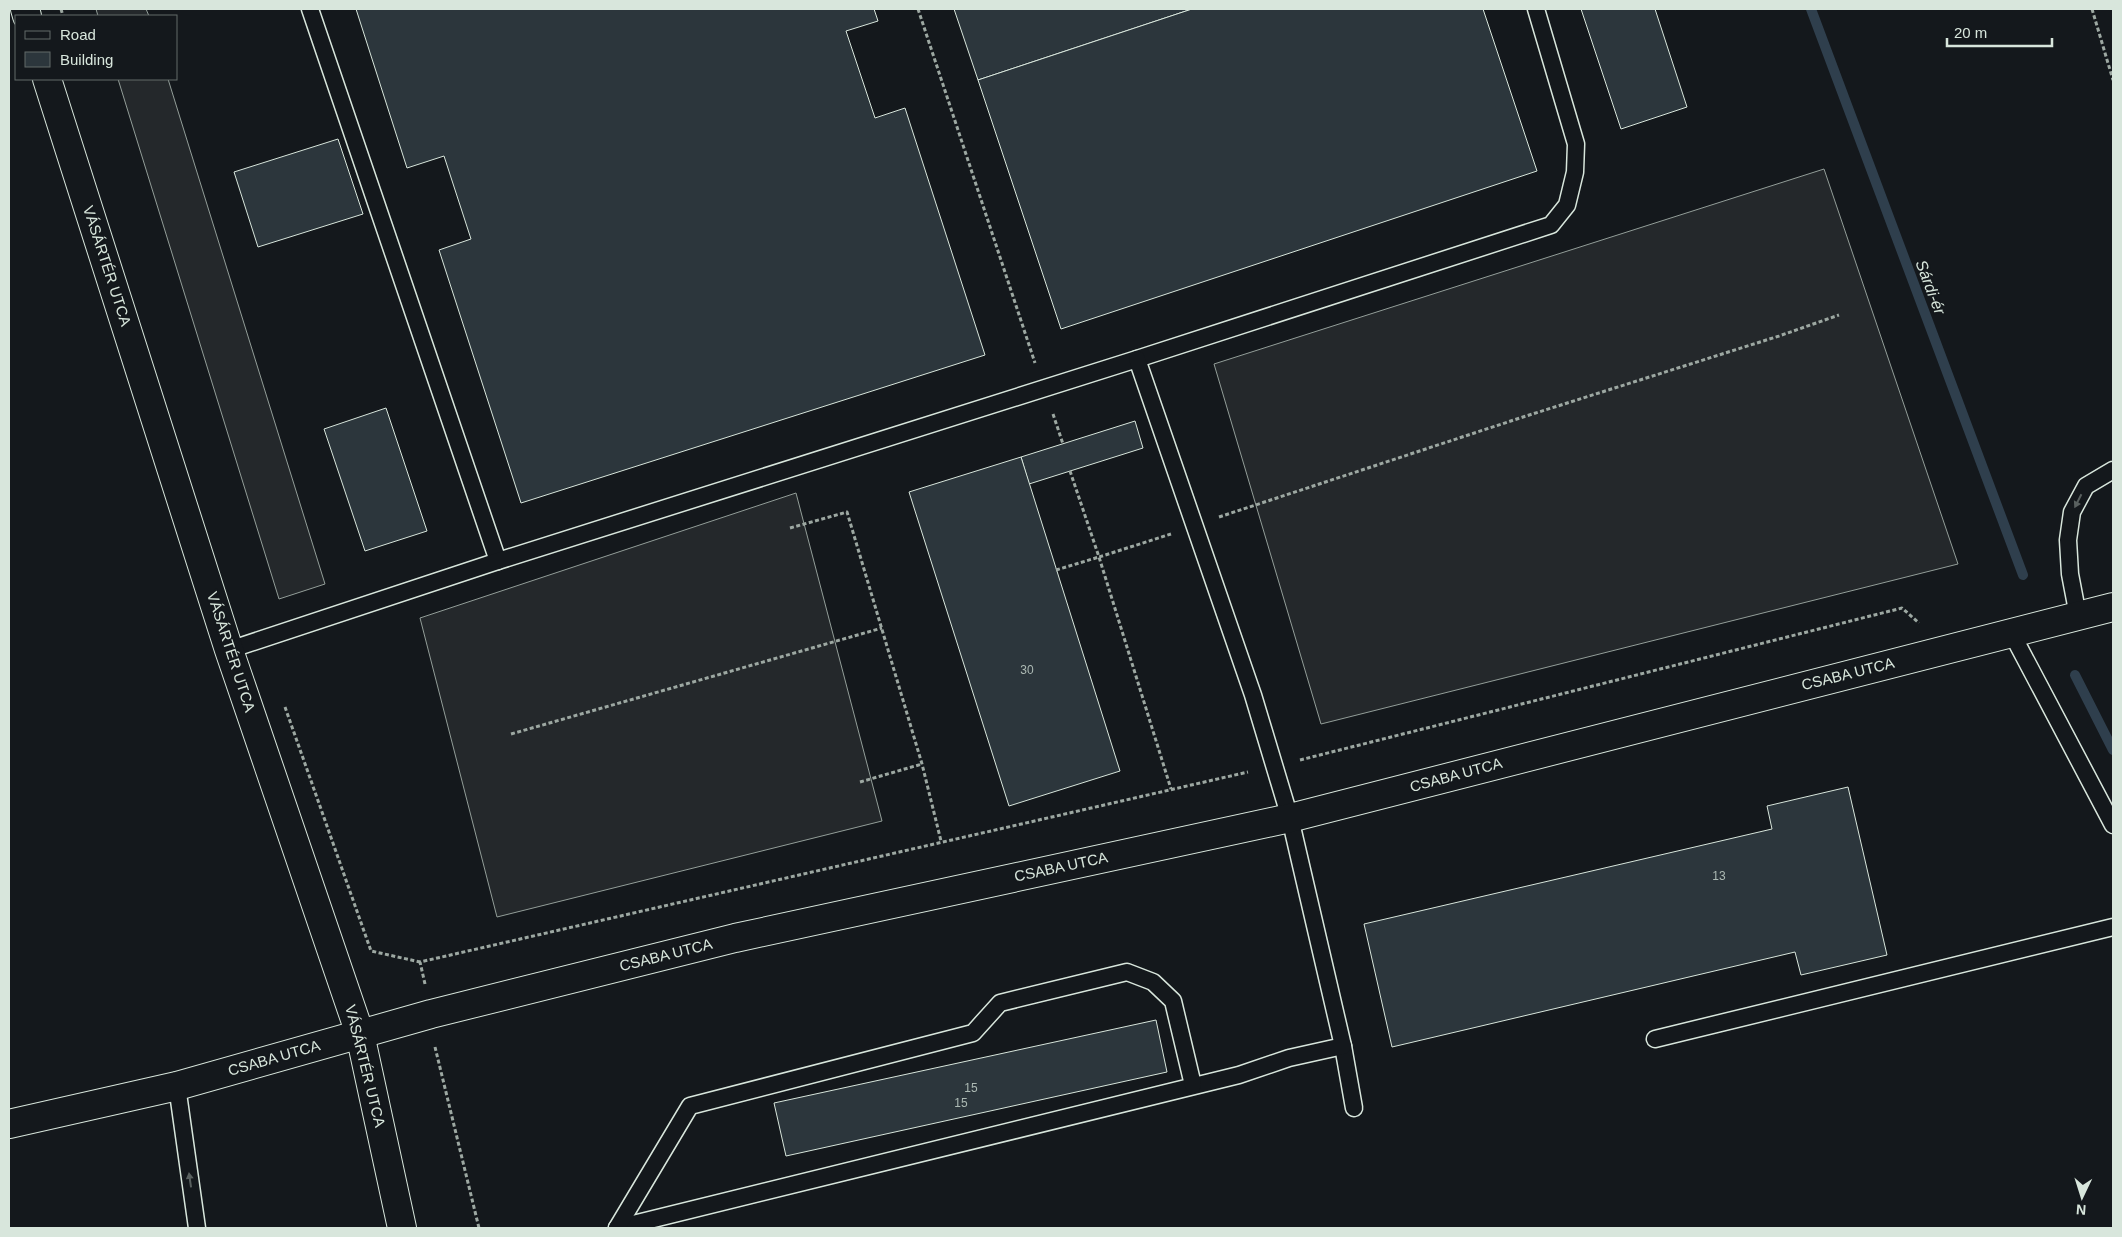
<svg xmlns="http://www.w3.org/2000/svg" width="2122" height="1237" viewBox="0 0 2122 1237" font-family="Arial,sans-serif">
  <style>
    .parking { fill: #24282b; stroke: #939e99 }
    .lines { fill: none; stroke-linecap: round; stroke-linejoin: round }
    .stream { stroke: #2f3f4d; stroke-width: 10 }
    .building { fill: #2c363c; stroke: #d8e6dc }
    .lane-casing { stroke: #d8e6dc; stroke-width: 19 }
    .street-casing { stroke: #d8e6dc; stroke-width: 30 }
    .secondary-casing { stroke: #d8e6dc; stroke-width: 30 }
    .path { stroke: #9da8a2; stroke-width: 3; stroke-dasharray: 4 2.5; stroke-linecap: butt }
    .lane { stroke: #14181c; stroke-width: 16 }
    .street { stroke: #14181c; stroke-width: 28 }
    .secondary { stroke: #14181c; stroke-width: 28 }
    .oneway { fill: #59605f }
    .labels { text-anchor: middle; stroke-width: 4; stroke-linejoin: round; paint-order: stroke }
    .number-label { font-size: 12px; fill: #adbab4 }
    .street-label { font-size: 15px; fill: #d8e6dc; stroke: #14181c }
    .water-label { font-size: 16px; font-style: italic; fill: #d8e6dc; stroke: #14181c }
  </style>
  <rect width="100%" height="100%" fill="#14181c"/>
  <g class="parking">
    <path d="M96,9h50l3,7h-51z"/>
    <path d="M118,79h50l157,505 -46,15z"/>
    <path d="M1824,169l134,395 -637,160 -107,-360z"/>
    <path d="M796,493l86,328 -385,96 -77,-299z"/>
  </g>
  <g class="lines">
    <g class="stream">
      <path d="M1811,9l212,566"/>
      <path d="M2075,675l38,75"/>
    </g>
  </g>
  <g class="building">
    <path d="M356,9h518l4,12 -32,10 29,87 30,-10 80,247 -464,148 -82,-253 32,-11 -27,-83 -37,12z"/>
    <path d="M954,9h238l-214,71z"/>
    <path d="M1192,9h291l54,162 -476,158 -83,-249z"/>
    <path d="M1581,9h74l32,98 -66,22z"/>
    <path d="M338,139l25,75 -105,33 -24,-75z"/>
    <path d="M386,408l41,123 -62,20 -41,-122z"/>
    <path d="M1135,421l8,27 -114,36 -8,-27z"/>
    <path d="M1021,457l99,314 -111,35 -100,-314z"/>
    <path d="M1848,787l39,168 -86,20 -6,-23 -403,95 -28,-123 408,-95 -5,-23z"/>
    <path d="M1156,1020l11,52 -381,84 -12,-53z"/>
  </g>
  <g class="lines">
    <g class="lane-casing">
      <g id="lane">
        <path d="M310,9l188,552"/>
        <path d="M2078,616l-8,-42 -2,-34 4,-28 14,-26 27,-16"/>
        <path d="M2011,632l102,193"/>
        <path d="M229,650l269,-89 639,-202 414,-134 16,-20 8,-33 1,-28 -40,-135"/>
        <path d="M1655,1039l458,-112"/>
        <path d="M1343,1046l11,62"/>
        <path d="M177,1086l20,142"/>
        <path d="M617,1228l622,-153 50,-17 54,-12 -53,-228 -37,-123 -116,-336"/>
        <path d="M617,1228l73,-122 283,-73 27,-30 127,-31 26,10 20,19 20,84"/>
      </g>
    </g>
    <g class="street-casing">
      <g id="street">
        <path d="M25,9l2,7"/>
        <path d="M47,79l182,571 131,384 42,194"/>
      </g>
    </g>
    <g class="secondary-casing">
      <path id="secondary" d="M9,1124l168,-38 254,-72 304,-76 555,-120 823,-211"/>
    </g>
    <g class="path">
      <path d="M61,9l2,7"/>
      <path d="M918,9l117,354"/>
      <path d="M2092,9l21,71"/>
      <path d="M1053,414l10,30"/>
      <path d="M1070,471l29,86 72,-23"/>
      <path d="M1219,517l304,-100 256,-81 60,-21"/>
      <path d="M790,528l57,-16 75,252 19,77"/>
      <path d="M1056,570l43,-13 72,232"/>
      <path d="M285,707l86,244 49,11"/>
      <path d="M511,734l371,-106"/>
      <path d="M1300,760l602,-152 17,15"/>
      <path d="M860,782l62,-18"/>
      <path d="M425,984l-5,-22 828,-190"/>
      <path d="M435,1047l44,181"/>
    </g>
    <use href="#lane" class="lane"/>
    <use href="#street" class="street"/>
    <use href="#secondary" class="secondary"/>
  </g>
  <defs><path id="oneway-solid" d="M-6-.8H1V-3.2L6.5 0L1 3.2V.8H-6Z" transform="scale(1.25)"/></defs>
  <g class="oneway">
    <use href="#oneway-solid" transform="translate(2078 501) rotate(117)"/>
    <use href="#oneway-solid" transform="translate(190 1180) rotate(-98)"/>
  </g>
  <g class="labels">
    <g class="number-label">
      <text x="1027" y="674">30</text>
      <text x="1719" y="880">13</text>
      <text x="971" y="1092">15</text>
      <text x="961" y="1107">15</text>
    </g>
    <g class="street-label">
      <text transform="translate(107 266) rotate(72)" y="5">VÁSÁRTÉR UTCA</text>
      <text transform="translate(231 652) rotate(72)" y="5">VÁSÁRTÉR UTCA</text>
      <text transform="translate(1848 674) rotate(-14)" y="5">CSABA UTCA</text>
      <text transform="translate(1456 775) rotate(-15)" y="5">CSABA UTCA</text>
      <text transform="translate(1061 867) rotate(-12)" y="5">CSABA UTCA</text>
      <text transform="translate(666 955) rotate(-14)" y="5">CSABA UTCA</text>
      <text transform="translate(274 1058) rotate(-16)" y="5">CSABA UTCA</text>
      <text transform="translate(365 1066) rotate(76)" y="5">VÁSÁRTÉR UTCA</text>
    </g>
    <g class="water-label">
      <text transform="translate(1931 287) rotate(69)" y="6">Sárdi-ér</text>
    </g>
  </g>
  <rect width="2122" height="1237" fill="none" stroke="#d8e6dc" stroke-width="20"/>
  <rect x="15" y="15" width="162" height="65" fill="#14181c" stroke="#626a69"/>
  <rect x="25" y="31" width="25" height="8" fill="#14181c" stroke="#626a69"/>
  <text x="60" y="40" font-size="15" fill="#d8e6dc">Road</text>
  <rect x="25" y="52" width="25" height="15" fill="#2c363c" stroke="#626a69"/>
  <text x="60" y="65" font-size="15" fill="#d8e6dc">Building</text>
  <g transform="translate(2082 1197) rotate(184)" stroke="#14181c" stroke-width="4" paint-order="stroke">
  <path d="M0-4L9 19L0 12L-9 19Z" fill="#d8e6dc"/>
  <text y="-8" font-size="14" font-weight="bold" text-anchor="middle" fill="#d8e6dc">N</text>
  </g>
  <path d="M1947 38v8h105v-8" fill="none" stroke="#d8e6dc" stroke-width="2.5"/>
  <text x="1954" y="38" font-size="15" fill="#d8e6dc" stroke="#14181c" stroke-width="4" paint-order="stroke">20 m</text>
</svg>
